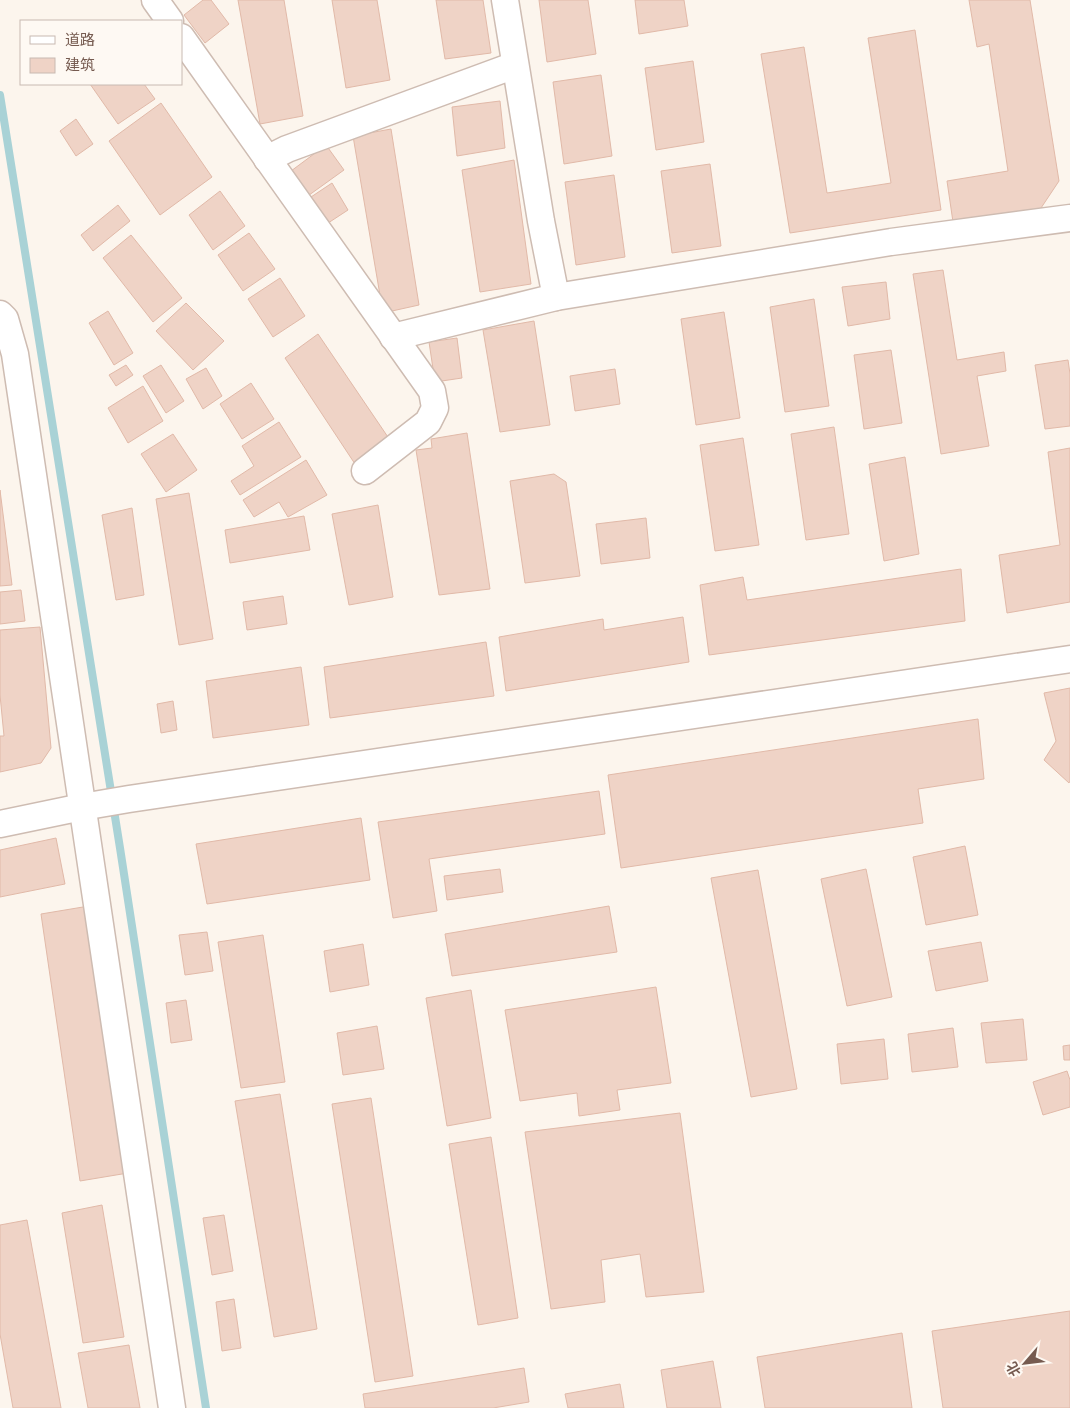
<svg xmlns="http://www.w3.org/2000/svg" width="1070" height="1408" viewBox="0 0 1070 1408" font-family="Rubik,'Noto Sans SC',sans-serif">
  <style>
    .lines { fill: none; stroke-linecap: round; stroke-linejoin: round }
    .stream { stroke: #a9d2d6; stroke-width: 8 }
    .building { fill: #efd3c6; stroke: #e1b9a8 }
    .minor-casing { stroke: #cebcb2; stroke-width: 29 }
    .minor { stroke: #fff; stroke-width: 26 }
  </style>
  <rect width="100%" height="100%" fill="#fcf5ed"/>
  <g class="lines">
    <path class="stream" d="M0,95l120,753 86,560"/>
  </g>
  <g class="building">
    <path d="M203,0h8l18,24 -24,19 -21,-28z"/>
    <path d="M238,0h46l19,116 -43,8z"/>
    <path d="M332,0h45l13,80 -44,8z"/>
    <path d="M436,0h47l8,53 -46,6z"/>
    <path d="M539,0h49l8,54 -49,8z"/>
    <path d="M635,0h49l4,26 -49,8z"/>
    <path d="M969,0h61l29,181 -20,30 -86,11 -6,-41 61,-10 -19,-127 -12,3z"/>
    <path d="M915,30l26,180 -151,23 -29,-179 43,-7 23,146 64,-10 -23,-145z"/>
    <path d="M693,61l11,81 -48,8 -11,-82z"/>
    <path d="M601,75l11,81 -48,8 -11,-82z"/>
    <path d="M90,84h54l11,15 -37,25z"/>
    <path d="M500,101l5,47 -48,8 -5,-49z"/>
    <path d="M161,103l51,74 -52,38 -51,-74z"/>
    <path d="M76,119l17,25 -17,12 -16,-25z"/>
    <path d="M391,129l28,176 -36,8 -30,-177z"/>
    <path d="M326,145l18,25 -39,28 -18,-24z"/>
    <path d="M514,160l17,124 -51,8 -18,-122z"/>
    <path d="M710,164l11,82 -49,7 -11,-82z"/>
    <path d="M614,175l11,82 -49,8 -11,-83z"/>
    <path d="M332,183l16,27 -26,17 -17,-26z"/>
    <path d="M220,191l25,35 -32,24 -24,-35z"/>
    <path d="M118,205l12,16 -37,30 -12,-16z"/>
    <path d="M249,233l26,36 -32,22 -25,-36z"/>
    <path d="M131,235l51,63 -29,24 -50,-64z"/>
    <path d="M943,270l14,90 47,-8 2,19 -29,5 12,70 -48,8 -28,-180z"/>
    <path d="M280,278l25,38 -32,21 -25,-38z"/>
    <path d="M886,282l4,37 -42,7 -6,-39z"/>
    <path d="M814,299l15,107 -44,6 -15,-105z"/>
    <path d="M186,303l38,38 -31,29 -37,-39z"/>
    <path d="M108,311l25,42 -19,12 -25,-42z"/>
    <path d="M724,312l16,106 -44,7 -15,-106z"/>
    <path d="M534,321l16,104 -50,7 -17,-102z"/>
    <path d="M318,334l74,109 -35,24 -72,-109z"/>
    <path d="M457,338l5,40 -27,4 -6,-40z"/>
    <path d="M891,350l11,73 -38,6 -10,-74z"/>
    <path d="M1068,360l2,14v52l-25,3 -10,-64z"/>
    <path d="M126,365l7,10 -17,11 -7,-11z"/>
    <path d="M161,365l23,36 -18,12 -23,-37z"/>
    <path d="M206,368l16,28 -19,13 -17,-30z"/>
    <path d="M615,369l5,35 -45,7 -5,-35z"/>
    <path d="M251,383l23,36 -32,20 -22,-35z"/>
    <path d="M143,386l20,35 -35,22 -20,-35z"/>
    <path d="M279,422l22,35 -61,38 -9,-14 23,-15 -12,-20z"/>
    <path d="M834,427l15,107 -43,6 -15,-106z"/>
    <path d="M467,433l23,156 -51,6 -23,-145 16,-2 -1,-9z"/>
    <path d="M173,434l24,36 -31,22 -25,-38z"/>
    <path d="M743,438l16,107 -44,6 -15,-106z"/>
    <path d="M1070,448v154l-63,11 -8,-58 61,-10 -12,-93z"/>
    <path d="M905,457l14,97 -35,7 -15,-97z"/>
    <path d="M306,460l21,35 -39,22 -9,-15 -25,15 -11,-17z"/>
    <path d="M554,474l12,8 14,94 -55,7 -15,-102z"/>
    <path d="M0,490l12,95 -12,1z"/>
    <path d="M189,493l24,146 -34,6 -23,-146z"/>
    <path d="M378,505l15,92 -44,8 -17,-91z"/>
    <path d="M132,508l12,87 -28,5 -14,-85z"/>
    <path d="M304,516l6,34 -80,13 -5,-33z"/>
    <path d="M646,518l4,40 -49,6 -5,-40z"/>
    <path d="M961,569l4,52 -256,34 -9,-70 43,-8 4,23z"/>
    <path d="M21,590l4,31 -25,3v-32z"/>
    <path d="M283,596l4,28 -40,6 -4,-28z"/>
    <path d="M683,617l6,45 -183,29 -7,-54 104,-18 1,11z"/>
    <path d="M40,627l11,121 -10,15 -41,9v-36h4l-4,-41v-65z"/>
    <path d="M486,642l8,54 -164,22 -6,-51z"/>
    <path d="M301,667l8,58 -96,13 -7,-57z"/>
    <path d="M1070,688v93l-1,2 -25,-23 12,-19 -12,-48z"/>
    <path d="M173,701l4,29 -16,3 -4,-29z"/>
    <path d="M978,719l6,60 -66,10 5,34 -302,45 -13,-93z"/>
    <path d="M599,791l6,43 -176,25 8,52 -44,7 -15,-96z"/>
    <path d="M361,818l9,62 -163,24 -11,-60z"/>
    <path d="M56,838l9,46 -65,13v-47z"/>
    <path d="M965,846l13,69 -52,10 -13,-68z"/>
    <path d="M500,869l3,23 -56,8 -3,-24z"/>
    <path d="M866,869l26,128 -45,9 -26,-127z"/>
    <path d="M758,870l39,219 -46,8 -40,-219z"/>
    <path d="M89,906l39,267 -48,8 -39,-267z"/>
    <path d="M609,906l8,46 -165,24 -7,-42z"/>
    <path d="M207,932l6,39 -28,4 -6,-40z"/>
    <path d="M263,935l22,147 -44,6 -23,-146z"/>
    <path d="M981,942l7,39 -52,10 -8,-40z"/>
    <path d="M363,944l6,41 -39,7 -6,-41z"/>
    <path d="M656,987l15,96 -54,7 3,20 -41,6 -2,-23 -57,8 -15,-91z"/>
    <path d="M471,990l20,128 -44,8 -21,-128z"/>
    <path d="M186,1000l6,40 -21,3 -5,-40z"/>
    <path d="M1023,1019l4,41 -41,3 -5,-40z"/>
    <path d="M377,1026l7,43 -41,6 -6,-42z"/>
    <path d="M953,1028l5,39 -46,5 -4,-38z"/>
    <path d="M884,1039l4,40 -47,5 -4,-40z"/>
    <path d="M1070,1045v15h-6l-1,-14z"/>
    <path d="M1067,1071l3,9v27l-27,8 -10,-33z"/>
    <path d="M280,1094l37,235 -43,8 -39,-236z"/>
    <path d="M371,1098l42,278 -38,6 -43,-278z"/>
    <path d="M680,1113l24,179 -58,5 -6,-43 -39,6 4,42 -54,7 -26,-177z"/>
    <path d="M491,1137l27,181 -40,7 -29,-181z"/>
    <path d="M102,1205l22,132 -41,6 -21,-130z"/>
    <path d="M224,1215l9,56 -21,4 -9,-57z"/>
    <path d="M27,1220l34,188h-48l-13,-74v-109z"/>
    <path d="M234,1299l7,49 -19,3 -6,-49z"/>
    <path d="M1070,1311v97h-127l-11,-77z"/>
    <path d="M902,1333l10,75h-147l-8,-51z"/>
    <path d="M129,1345l11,63h-52l-10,-55z"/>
    <path d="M713,1361l8,47h-54l-6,-38z"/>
    <path d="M524,1368l5,34 -36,6h-128l-2,-14z"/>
    <path d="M620,1384l4,24h-56l-3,-14z"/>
  </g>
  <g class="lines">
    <g class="minor-casing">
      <g id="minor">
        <path d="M155,0l15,21"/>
        <path d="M505,0l36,221 15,76"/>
        <path d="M181,37l251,354 3,17 -7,14 -63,49"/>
        <path d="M267,159l20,-10 228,-84"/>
        <path d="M0,314l5,5 10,35 157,1054"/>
        <path d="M393,337l163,-40 335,-55 179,-24"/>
        <path d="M0,824l82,-17 47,-8 941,-140"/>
      </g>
    </g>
    <use href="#minor" class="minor"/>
  </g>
  <rect x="20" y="20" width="162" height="65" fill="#fef9f3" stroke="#c8bab2"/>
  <rect x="30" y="36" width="25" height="8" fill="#ffffff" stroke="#c8bab2"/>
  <text x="65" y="45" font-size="15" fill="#765b50">道路</text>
  <rect x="30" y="58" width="25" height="15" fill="#efd3c6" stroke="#c8bab2"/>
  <text x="65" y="70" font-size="15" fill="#765b50">建筑</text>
  <g transform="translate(1025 1363) rotate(242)" stroke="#fef9f3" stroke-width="4" paint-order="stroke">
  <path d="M0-4L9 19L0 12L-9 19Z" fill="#765b50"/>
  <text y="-8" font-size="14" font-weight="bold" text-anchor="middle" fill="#765b50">北</text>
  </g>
</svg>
